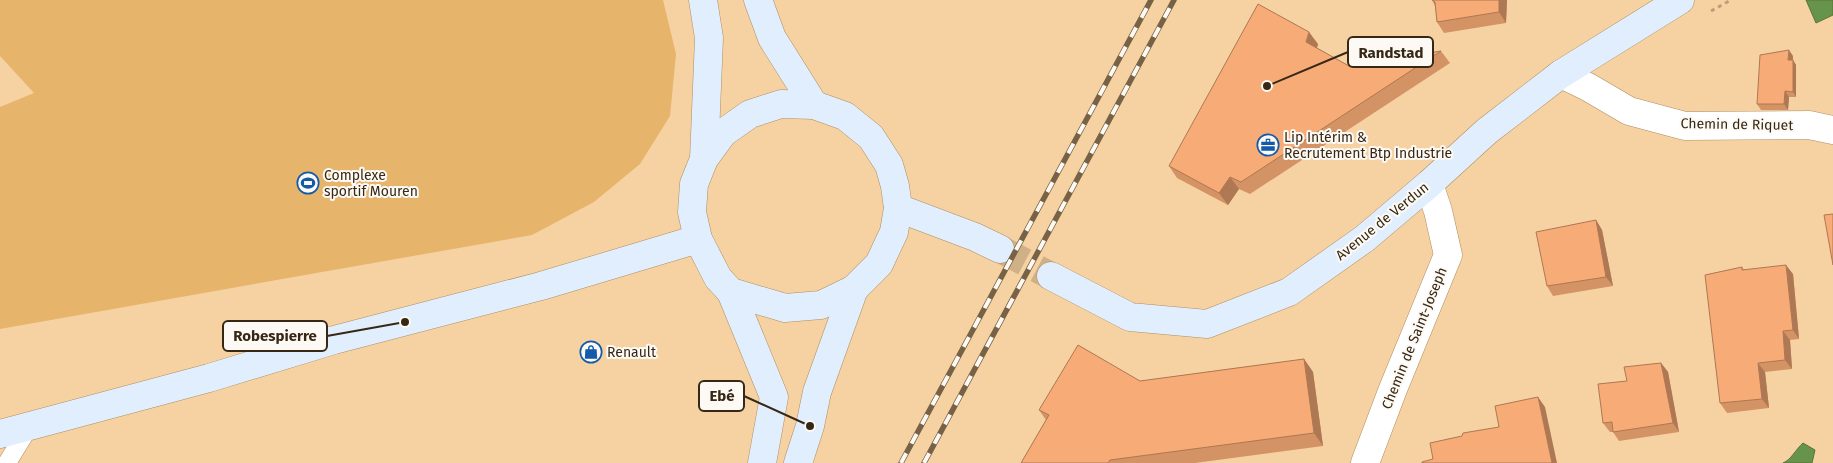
<svg xmlns="http://www.w3.org/2000/svg" width="1833" height="463" viewBox="0 0 1833 463" font-family="'Fira Sans',sans-serif">
  <style>
    .green { fill: #e7b46c }
    .water { fill: #67944b; stroke: #58743b }
    .lines { fill: none; stroke-linecap: round; stroke-linejoin: round }
    .secondary-tunnel { stroke: #d0b087; stroke-width: 28; stroke-dasharray: 28 14; stroke-linecap: butt }
    .lane-casing { stroke: #af8e60; stroke-width: 19 }
    .street-casing { stroke: #af8e60; stroke-width: 29 }
    .secondary-casing { stroke: #af8e60; stroke-width: 29 }
    .path { stroke: #bc9f78; stroke-width: 3; stroke-dasharray: 4 4; stroke-linecap: butt }
    .lane { stroke: #fff; stroke-width: 18 }
    .street { stroke: #fff; stroke-width: 28 }
    .secondary { stroke: #e1eefe; stroke-width: 28 }
    .rail-casing { stroke: #776245; stroke-width: 5.5 }
    .rail { stroke: #fdf9f4; stroke-width: 4; stroke-dasharray: 11; stroke-linecap: butt }
    .wall { fill: #d49365 }
    .shaded-wall { fill: #ad7853 }
    .building { fill: #f7ab76; stroke: #ad7853 }
    .labels { text-anchor: middle; stroke-width: 4; stroke-linejoin: round; paint-order: stroke }
    .street-label { font-size: 14px; fill: #362815; stroke: #fdf9f4 }
    .poi-label { font-size: 14px; fill: #362815; stroke: #fdf9f4; text-anchor: start }
    .leader { fill: none; stroke: #362815; stroke-width: 2 }
    .callout-dot { fill: #362815; stroke: #fdf9f4; stroke-width: 2 }
    .callout { fill: #fdf9f4; stroke: #362815; stroke-width: 2 }
    .callout-label { font-size: 15px; text-anchor: middle; font-weight: bold; fill: #362815 }
  </style>
  <rect width="100%" height="100%" fill="#f6d2a3"/>
  <path class="green" d="M0,0h663l13,54 -6,62 -30,48 -46,38 -62,33 -532,94v-222l34,-14 -34,-37z"/>
  <g class="water">
    <path d="M1806,0h27v15l-17,8z"/>
    <path d="M1803,443l12,7 -3,13h-29c8,-3 13,-14 20,-20z"/>
  </g>
  <g class="lines">
    <path class="secondary-tunnel" d="M1000,249l51,27"/>
    <g class="lane-casing">
      <path id="lane" d="M7,463l22,-36"/>
    </g>
    <g class="street-casing">
      <g id="street">
        <path d="M1561,74l27,13 41,24 56,15 124,-1 24,5"/>
        <path d="M1365,463l28,-74 55,-134 -10,-44 -9,-27"/>
      </g>
    </g>
    <g class="secondary-casing">
      <g id="secondary">
        <path d="M703,0l6,38 -5,121"/>
        <path d="M758,0l14,38 42,67"/>
        <path d="M781,104l33,1 31,11 26,21 18,28 6,21 3,22 -4,24 -15,32 -25,25 -33,16 -36,3 -54,-16 -13,-14 -20,-39 -6,-27 2,-28 10,-25 19,-26 27,-19z"/>
        <path d="M898,208l77,29 25,12"/>
        <path d="M1051,276l79,41 77,7 82,-32 75,-53 65,-55 58,-53 74,-57 119,-74"/>
        <path d="M731,292l43,105 -12,66"/>
        <path d="M0,434l209,-56 125,-38 207,-54 157,-47"/>
        <path d="M798,463l12,-37 7,-34 37,-103"/>
      </g>
    </g>
    <path class="path" d="M1711,11l20,-11"/>
    <use href="#lane" class="lane"/>
    <use href="#street" class="street"/>
    <use href="#secondary" class="secondary"/>
    <g class="rail-casing">
      <g id="rail">
        <path d="M901,463l250,-463"/>
        <path d="M924,463l250,-463"/>
      </g>
    </g>
    <use href="#rail" class="rail"/>
  </g>
  <g class="wall">
    <path d="M1432,0h75l-1,23 -62,10 -7,-11 -2,-16z"/>
    <path d="M1318,44l-1,4 32,18 92,-15 9,12 -200,131 -11,-5 -11,16 -51,-27 -8,-12z"/>
    <path d="M1793,56v4l3,5v32h-7l-1,13h-27l-4,-6z"/>
    <path d="M1596,220l6,10 11,56 -60,10 -6,-10z"/>
    <path d="M1742,267l2,3 49,4 6,65 -9,1 2,29 -27,3 4,36 -42,5 -7,-10z"/>
    <path d="M1304,359l9,13 10,74 -128,17h-174l25,-43 -7,-10 101,-29z"/>
    <path d="M1661,363l7,9 11,60 -60,9 -6,-9h-3l-7,-9 24,-42z"/>
  </g>
  <g class="shaded-wall">
    <path d="M1499,0h8l-1,23 -7,-11z"/>
    <path d="M1309,32l9,12 -3,10 -9,-12z"/>
    <path d="M1789,50l4,6 -1,10 -4,-6z"/>
    <path d="M1793,60l3,5v32l-3,-5z"/>
    <path d="M1785,91l4,6 -1,13 -4,-6z"/>
    <path d="M1230,177l9,12 -11,16 -9,-12z"/>
    <path d="M1596,220l6,10 11,56 -7,-9z"/>
    <path d="M1786,265l7,9 6,65 -6,-9z"/>
    <path d="M1783,331l7,9 2,29 -7,-9z"/>
    <path d="M1304,359l9,13 10,74 -9,-13z"/>
    <path d="M1661,363l7,9 11,60 -6,-9z"/>
    <path d="M1758,363l7,9 4,36 -7,-9z"/>
    <path d="M1538,397l7,10 12,56h-5z"/>
  </g>
  <g class="building">
    <path d="M1432,0h67v12l-62,10 -2,-20z"/>
    <path d="M1258,4l51,28 -3,10 43,24 92,-15 -200,131 -11,-5 -11,16 -50,-27z"/>
    <path d="M1789,50l-1,10h5v32l-8,-1 -1,13h-27l3,-49z"/>
    <path d="M1833,214v51l-9,-50z"/>
    <path d="M1596,220l10,57 -59,9 -11,-54z"/>
    <path d="M1786,265l7,65 -10,1 2,29 -27,3 4,36 -42,4 -15,-128 37,-8v3z"/>
    <path d="M1078,345l62,36 164,-22 10,74 -204,27 -2,3h-87l28,-48 -10,-5z"/>
    <path d="M1661,363l12,60 -60,9 -1,-10 -9,1 -5,-39 29,-3 -3,-14z"/>
    <path d="M1538,397l14,66h-130v-1l11,-3 -3,-16 32,-7 1,-3 36,-6 -4,-21z"/>
  </g>
  <defs>
    <g id="office-ring" transform="scale(1.125)"><circle r="9.5" fill="#fdf9f4" stroke="#115baa" stroke-width="1.5"/><path d="M-6-3h4V-5.5h4V-3h4V5H-6ZM-1-4.5V-3h2v-1.5ZM-6 0V1H6V0Z" fill="#115baa"/></g>
    <g id="stadium-ring" transform="scale(1.125)"><circle r="9.5" fill="#fdf9f4" stroke="#115baa" stroke-width="1.5"/><path d="M0-5a6.5 5 0 1 0 0 10a6.5 5 0 1 0 0-10ZM-3.5-1.8h7v3.6h-7Z" fill="#115baa"/></g>
    <g id="shop-ring" transform="scale(1.125)"><circle r="9.5" fill="#fdf9f4" stroke="#115baa" stroke-width="1.5"/><path d="M-5-2.5h2.3a2.7 3.5 0 0 1 5.4 0H5L5.5 6h-11ZM-1.5-2.5h3a1.5 2.3 0 0 0-3 0Z" fill="#115baa"/></g>
  </defs>
  <g fill-rule="evenodd">
    <use href="#office-ring" x="1268" y="145"/>
    <use href="#stadium-ring" x="308" y="183"/>
    <use href="#shop-ring" x="591" y="352"/>
  </g>
  <g class="labels">
    <g class="street-label">
      <text transform="translate(1737 124) rotate(1)" y="5">Chemin de Riquet</text>
      <text transform="translate(1382 221) rotate(-39)" y="5">Avenue de Verdun</text>
      <text transform="translate(1414 338) rotate(-68)" y="5">Chemin de Saint-Joseph</text>
    </g>
    <g class="poi-label">
      <text x="1284" y="142">Lip Intérim &amp;<tspan x="1284" dy="16">Recrutement Btp Industrie</tspan></text>
      <text x="324" y="180">Complexe<tspan x="324" dy="16">sportif Mouren</tspan></text>
      <text x="607" y="357">Renault</text>
    </g>
  </g>
  <path class="leader" d="M1267 86L1348 52M405 322L327 336M810 426L744 396"/>
  <g class="callout-dot">
    <circle cx="1267" cy="86" r="5"/>
    <circle cx="405" cy="322" r="5"/>
    <circle cx="810" cy="426" r="5"/>
  </g>
  <g class="callout">
    <rect x="1348" y="37" width="85" height="30" rx="5"/>
    <rect x="223" y="321" width="104" height="30" rx="5"/>
    <rect x="699" y="381" width="45" height="30" rx="5"/>
  </g>
  <g class="callout-label">
    <text x="1391" y="58">Randstad</text>
    <text x="275" y="341">Robespierre</text>
    <text x="722" y="401">Ebé</text>
  </g>
</svg>
